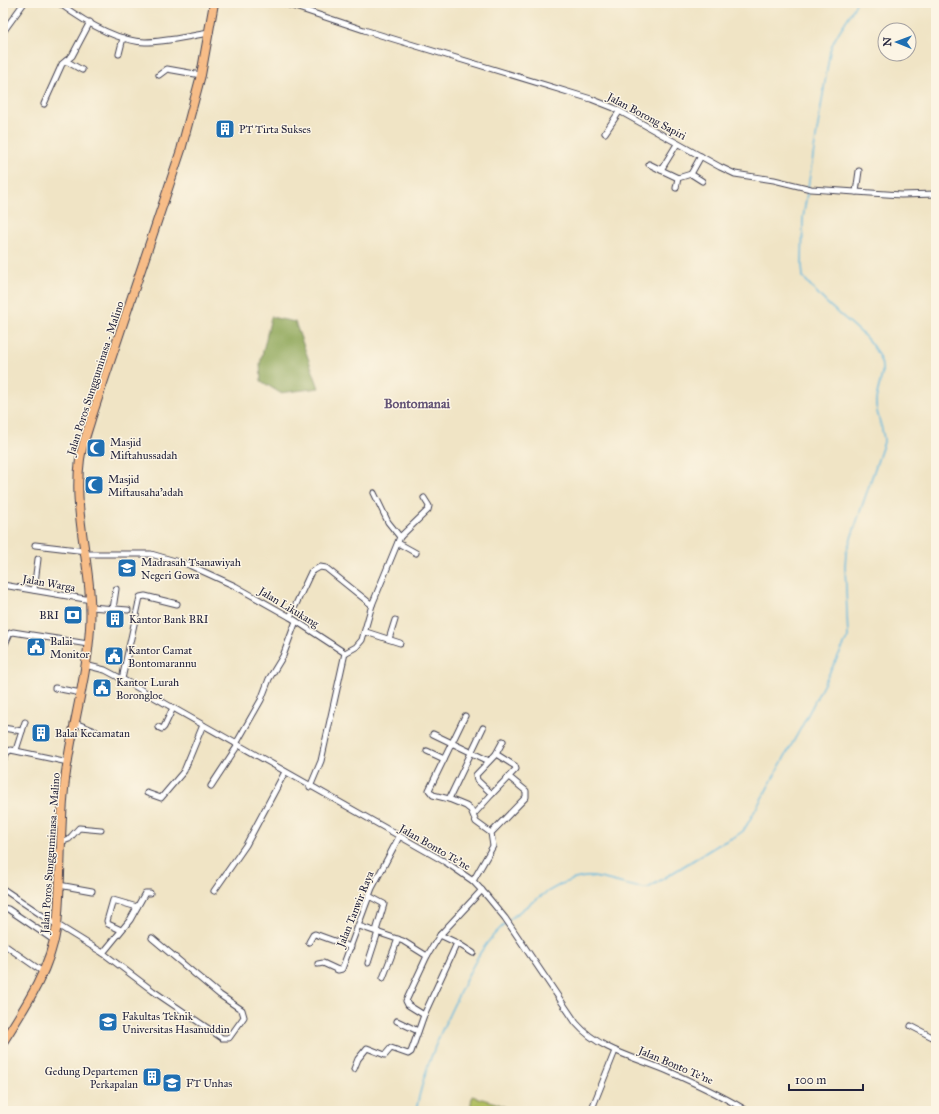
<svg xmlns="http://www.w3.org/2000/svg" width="939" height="1114" viewBox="0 0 939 1114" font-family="'IM FELL Great Primer',serif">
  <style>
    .green { fill: #b0be60; stroke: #69704e }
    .forest { fill: #8ca556; stroke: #576448 }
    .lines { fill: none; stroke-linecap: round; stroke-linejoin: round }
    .stream { stroke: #63b8df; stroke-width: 1.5 }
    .minor-casing { stroke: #413f50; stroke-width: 7 }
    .primary-casing { stroke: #413f50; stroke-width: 10 }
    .minor { stroke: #fff; stroke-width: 5 }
    .primary { stroke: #f7bd88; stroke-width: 8 }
    .labels { text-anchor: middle; stroke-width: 3; stroke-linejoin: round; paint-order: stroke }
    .street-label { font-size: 11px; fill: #22223b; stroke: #fcf5e5 }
    .poi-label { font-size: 11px; fill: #22223b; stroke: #fcf5e5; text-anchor: start }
    .quarter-label { font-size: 13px; font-weight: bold; fill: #625275; stroke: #fcf5e5 }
  </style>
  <rect width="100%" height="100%" fill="#fcf5e5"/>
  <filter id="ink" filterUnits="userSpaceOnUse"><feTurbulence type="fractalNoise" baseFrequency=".025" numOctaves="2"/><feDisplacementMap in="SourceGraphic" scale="8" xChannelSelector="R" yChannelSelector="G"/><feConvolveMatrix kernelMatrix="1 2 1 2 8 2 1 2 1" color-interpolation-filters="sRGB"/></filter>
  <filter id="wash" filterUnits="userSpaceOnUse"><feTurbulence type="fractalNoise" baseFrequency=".012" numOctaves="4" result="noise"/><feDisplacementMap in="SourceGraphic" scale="16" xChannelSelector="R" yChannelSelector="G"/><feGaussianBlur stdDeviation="0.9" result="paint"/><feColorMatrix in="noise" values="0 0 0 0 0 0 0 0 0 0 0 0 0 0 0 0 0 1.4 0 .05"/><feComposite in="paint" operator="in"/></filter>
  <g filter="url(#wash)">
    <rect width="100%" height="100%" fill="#f0e4c5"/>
    <path class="green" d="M472,1096l27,8 14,7h-43z"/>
    <path class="forest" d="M271,317l24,5 24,66 -39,5 -19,-12 -1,-17z"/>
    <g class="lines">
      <g class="stream">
        <path d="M509,920c20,-16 57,-46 84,-43 19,2 37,11 55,11l70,-43 18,-9 7,-5 5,-8 54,-97 46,-89 -3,-71 1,-13 38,-111c0,-14 -9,-28 -8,-41 1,-13 9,-27 5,-39 -8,-24 -33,-40 -51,-56 -10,-9 -18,-19 -27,-29l-1,-12 1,-47 27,-167c5,-18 19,-31 26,-48"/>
        <path d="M416,1111c8,-44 26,-83 46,-123 13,-27 21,-45 44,-65"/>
      </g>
    </g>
  </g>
  <g filter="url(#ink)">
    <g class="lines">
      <g class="minor-casing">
        <g id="minor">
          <path d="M59,3c23,17 57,38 86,39 21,0 44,-6 65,-9"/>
          <path d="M283,3l81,27 227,69 23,9 106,59 15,7 39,6 37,9 90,6 35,-1"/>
          <path d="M3,32l21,-29"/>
          <path d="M119,54l4,-16"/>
          <path d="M66,61l16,9"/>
          <path d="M159,75l8,-6 34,6"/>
          <path d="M44,104l18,-40 10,-8 18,-34"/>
          <path d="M605,133l14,-21"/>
          <path d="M649,164l12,6 16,-26"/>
          <path d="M661,170l17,8 13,-4 11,7"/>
          <path d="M691,174l10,-18"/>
          <path d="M676,188l2,-10"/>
          <path d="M856,192l3,-21"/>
          <path d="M374,493l14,29 12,15"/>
          <path d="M398,543l18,10"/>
          <path d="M35,545l51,6"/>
          <path d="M86,554h65l38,11 46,21 55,31 55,36"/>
          <path d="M3,585l88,15"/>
          <path d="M34,590l4,-31"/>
          <path d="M91,607l37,3"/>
          <path d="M113,609l3,-20"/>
          <path d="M290,617l21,-45 9,-5 6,1 46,37"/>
          <path d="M366,632l34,11"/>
          <path d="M389,639l6,-19"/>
          <path d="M3,645l2,-1 5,-11 3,-1 75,12"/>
          <path d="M345,653l11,-6 6,-7 10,-35 28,-68 28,-27 1,-4 -5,-8"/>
          <path d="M85,665l20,5 17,9 325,184 26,18 14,15 18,22 71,105c24,28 62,35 94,49 26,12 52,23 77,39"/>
          <path d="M122,679l18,-82 5,-1 32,8"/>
          <path d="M55,688l26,5"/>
          <path d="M75,723l20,8"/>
          <path d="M158,727l4,2 2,-2 9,-19"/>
          <path d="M3,728l19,3"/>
          <path d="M483,728l-34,71 17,7 5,4 5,12 15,11"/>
          <path d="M433,734l56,27"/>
          <path d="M236,744l25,-44 8,-21 14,-23 13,-35"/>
          <path d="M16,750l9,-28"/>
          <path d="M427,751l17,8"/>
          <path d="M3,761l4,-9 4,-2 57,12"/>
          <path d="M211,786l27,-41"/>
          <path d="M310,787l11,-26 24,-108"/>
          <path d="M147,793l14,5 23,-27 19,-46"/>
          <path d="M492,794l24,-25 -1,-3 -19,-12"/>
          <path d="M449,799l-16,-4 -4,-5 36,-74"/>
          <path d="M474,814l18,-20 -15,-14 -1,-5 20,-21 7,-13"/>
          <path d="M61,842l8,-3 10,-11 22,2"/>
          <path d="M473,881l20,-35 -2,-13 35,-36v-6l-17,-14"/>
          <path d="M59,885l33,6"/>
          <path d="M3,889l40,27 60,37 50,38 69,47h7l15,-21 -2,-7 -22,-15 -68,-57"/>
          <path d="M214,891l32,-46 39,-73"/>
          <path d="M369,896l15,8 -8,27"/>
          <path d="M3,908l5,1 47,32"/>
          <path d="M121,930l-13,-6 -1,-3 6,-21 24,7"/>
          <path d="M309,942l4,-7 2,-1 36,13"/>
          <path d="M457,943l16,10"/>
          <path d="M3,944l40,28"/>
          <path d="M103,953l27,-33 15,-27h5"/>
          <path d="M427,956l13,-21 42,-45"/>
          <path d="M368,963l10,-31"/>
          <path d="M318,964l5,-1 15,7 4,-1 30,-81 27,-51"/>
          <path d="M383,978l15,-39"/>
          <path d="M424,1015l33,-72 -17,-8"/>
          <path d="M397,1021l21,10"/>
          <path d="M911,1026l25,13"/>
          <path d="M354,1069l4,-10 9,-11 18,7 6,-7 17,6 3,-2 13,-37 -16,-10 -2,-4 21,-45 -24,-15 -44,-15"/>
          <path d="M591,1111l24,-60"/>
        </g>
      </g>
      <g class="primary-casing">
        <path id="primary" d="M3,1042c23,-36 48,-74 54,-117 5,-49 2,-97 8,-145 6,-51 22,-101 25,-152 4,-57 -18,-112 -10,-169 2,-14 8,-29 12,-43l89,-266 20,-75 13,-72"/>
      </g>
      <use href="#minor" class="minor"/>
      <use href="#primary" class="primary"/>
    </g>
  </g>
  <defs>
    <g id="building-square" transform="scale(1)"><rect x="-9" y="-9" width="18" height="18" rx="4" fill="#1f6fb2" stroke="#fcf5e5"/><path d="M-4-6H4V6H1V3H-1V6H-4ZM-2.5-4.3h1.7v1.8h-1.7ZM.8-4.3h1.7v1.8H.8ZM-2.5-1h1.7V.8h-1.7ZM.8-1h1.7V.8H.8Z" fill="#fff"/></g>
    <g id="mosque-square" transform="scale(1)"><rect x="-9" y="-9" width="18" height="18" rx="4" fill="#1f6fb2" stroke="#fcf5e5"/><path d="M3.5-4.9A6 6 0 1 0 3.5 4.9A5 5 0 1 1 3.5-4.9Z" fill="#fff"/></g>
    <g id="school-square" transform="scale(1)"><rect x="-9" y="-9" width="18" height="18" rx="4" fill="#1f6fb2" stroke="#fcf5e5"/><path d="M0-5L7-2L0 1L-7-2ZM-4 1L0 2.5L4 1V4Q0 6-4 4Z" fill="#fff"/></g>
    <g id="bank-square" transform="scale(1)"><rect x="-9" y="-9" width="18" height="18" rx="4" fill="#1f6fb2" stroke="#fcf5e5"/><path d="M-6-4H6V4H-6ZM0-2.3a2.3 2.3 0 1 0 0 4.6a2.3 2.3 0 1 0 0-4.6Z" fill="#fff"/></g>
    <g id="civic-square" transform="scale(1)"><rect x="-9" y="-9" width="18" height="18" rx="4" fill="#1f6fb2" stroke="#fcf5e5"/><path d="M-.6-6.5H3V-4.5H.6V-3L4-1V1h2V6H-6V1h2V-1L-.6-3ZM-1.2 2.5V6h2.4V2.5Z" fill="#fff"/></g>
    <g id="university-square" transform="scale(1)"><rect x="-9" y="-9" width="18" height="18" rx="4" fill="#1f6fb2" stroke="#fcf5e5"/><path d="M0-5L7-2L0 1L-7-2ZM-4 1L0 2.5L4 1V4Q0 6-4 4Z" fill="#fff"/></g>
  </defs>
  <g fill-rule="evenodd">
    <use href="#building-square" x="225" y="129"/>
    <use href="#mosque-square" x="96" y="448"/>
    <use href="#mosque-square" x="94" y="485"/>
    <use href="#school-square" x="127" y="568"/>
    <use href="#bank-square" x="73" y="615"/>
    <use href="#building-square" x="115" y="619"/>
    <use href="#civic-square" x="36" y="647"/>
    <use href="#civic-square" x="114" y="656"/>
    <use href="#civic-square" x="102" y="688"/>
    <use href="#building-square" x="41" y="733"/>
    <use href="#university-square" x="108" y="1022"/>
    <use href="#building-square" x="152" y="1077"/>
    <use href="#university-square" x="172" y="1083"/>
  </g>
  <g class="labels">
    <g class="street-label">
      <text transform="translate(647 116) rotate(28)" y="4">Jalan Borong Sapiri</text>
      <text transform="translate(95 378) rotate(-72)" y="4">Jalan Poros Sungguminasa - Malino</text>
      <text transform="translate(49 583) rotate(10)" y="4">Jalan Warga</text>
      <text transform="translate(289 607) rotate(31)" y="4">Jalan Likukang</text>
      <text transform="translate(435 847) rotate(30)" y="4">Jalan Bonto Te'ne</text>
      <text transform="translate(50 853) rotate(-86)" y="4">Jalan Poros Sungguminasa - Malino</text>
      <text transform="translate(355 909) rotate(-68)" y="4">Jalan Tanwir Raya</text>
      <text transform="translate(676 1065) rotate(23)" y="4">Jalan Bonto Te'ne</text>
    </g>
    <g class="poi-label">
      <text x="239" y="133">PT Tirta Sukses</text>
      <text x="110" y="446">Masjid<tspan x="110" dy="13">Miftahussadah</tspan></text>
      <text x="108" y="483">Masjid<tspan x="108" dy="13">Miftausaha'adah</tspan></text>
      <text x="141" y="566">Madrasah Tsanawiyah<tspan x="141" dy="13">Negeri Gowa</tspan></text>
      <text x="59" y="619" text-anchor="end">BRI</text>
      <text x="129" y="623">Kantor Bank BRI</text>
      <text x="50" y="645">Balai<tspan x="50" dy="13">Monitor</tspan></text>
      <text x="128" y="654">Kantor Camat<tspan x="128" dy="13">Bontomarannu</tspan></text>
      <text x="116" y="686">Kantor Lurah<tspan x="116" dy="13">Borongloe</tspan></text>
      <text x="55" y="737">Balai Kecamatan</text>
      <text x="122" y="1020">Fakultas Teknik<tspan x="122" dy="13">Universitas Hasanuddin</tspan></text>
      <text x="138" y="1075" text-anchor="end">Gedung Departemen<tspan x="138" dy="13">Perkapalan</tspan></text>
      <text x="186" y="1087">FT Unhas</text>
    </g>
    <g class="quarter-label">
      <text x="417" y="408">Bontomanai</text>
    </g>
  </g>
  <rect width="939" height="1114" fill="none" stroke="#fcf5e5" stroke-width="16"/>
  <g transform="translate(897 42) rotate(271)"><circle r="19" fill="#fcf5e5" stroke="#a5a1a1"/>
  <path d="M0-3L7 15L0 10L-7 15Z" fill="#1f6fb2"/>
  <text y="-6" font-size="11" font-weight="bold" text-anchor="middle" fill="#22223b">N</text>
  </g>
  <path d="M789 1084v6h74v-6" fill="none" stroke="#22223b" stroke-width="2"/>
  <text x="795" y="1084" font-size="12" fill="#22223b" stroke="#fcf5e5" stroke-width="3" paint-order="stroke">100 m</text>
</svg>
